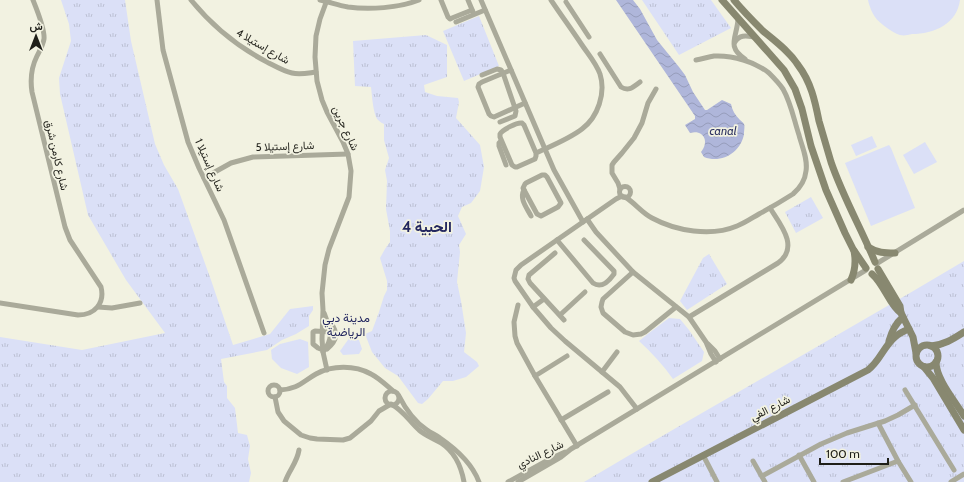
<svg xmlns="http://www.w3.org/2000/svg" width="964" height="482" viewBox="0 0 964 482" font-family="Cabin,Vazirmatn,sans-serif">
  <style>
    .grass { fill: url(#grass-tufts) }
    .pitch { fill: #dbe0f7 }
    .water { fill: url(#water-waves) }
    .lines { fill: none; stroke-linecap: round; stroke-linejoin: round }
    .street { stroke: #aaaa9a; stroke-width: 5 }
    .secondary { stroke: #888870; stroke-width: 7 }
    .labels { text-anchor: middle; stroke-width: 3.5; stroke-linejoin: round; paint-order: stroke }
    .street-label { font-size: 11px; fill: #1f1f19; stroke: #f2f2e1 }
    .water-label { font-size: 12px; font-style: italic; fill: #2d3261; stroke: #f2f2e1 }
    .neighbourhood-label { font-size: 12px; fill: #22265f; stroke: #f2f2e1 }
    .district-label { font-size: 15px; font-weight: bold; fill: #22265f; stroke: #f2f2e1 }
  </style>
  <defs>
    <pattern id="grass-tufts" width="24" height="20" patternUnits="userSpaceOnUse"><rect width="24" height="20" fill="#dbe0f7"/><path d="M3 7l-1-3M5 7V3M7 7l1-3M15 17l-1-3M17 17v-4M19 17l1-3" fill="none" stroke="#bcc0d3"/></pattern>
    <pattern id="water-waves" width="16" height="10" patternUnits="userSpaceOnUse"><rect width="16" height="10" fill="#afb6da"/><path d="M0 5q4-4 8 0t8 0" fill="none" stroke="#969cba"/></pattern>
  </defs>
  <rect width="100%" height="100%" fill="#f2f2e1"/>
  <g class="grass">
    <path d="M61,0h64l6,41 24,103 9,21 14,24 33,91 22,65 37,-11 20,-25 23,-3v4l-4,6v10l-13,8 -14,6 -15,10 -46,9 3,23 3,4v12l8,10 3,25 9,2 3,11 -2,13 3,14 -2,9h-249v-145l82,13 83,-17 -39,-53 -38,-65 -28,-121 -1,-16 12,-37 -2,-17z"/>
    <path d="M642,0h69l20,28 -52,27z"/>
    <path d="M479,16l20,50 -35,15 -21,-50z"/>
    <path d="M426,35l21,10v32l-23,8 1,7 12,4 21,2 1,4 -3,16 24,27 4,22 -4,24 -9,12 -9,4 -4,9 8,18 -7,11 1,7 -3,30 4,19 5,32 -2,19 13,10 2,4 -13,11 -13,4h-10l-15,18 -6,5 -4,-1 -20,-27 -13,-8 -13,-16 -7,-18 7,-3 7,-19 5,-16 3,-6v-9l-7,-23 5,-9 5,-7v-11l-4,-22 1,-28 -2,-11 4,-12 -5,-18v-16c-2,-1 -4,-2 -6,-4 -5,-6 -6,-25 -7,-33l-16,-1 -2,-45z"/>
    <path d="M811,197l12,21 -27,15 -11,-21z"/>
    <path d="M709,254l18,30 -40,26 -7,-9 23,-43z"/>
    <path d="M964,261v221h-380c126,-75 254,-146 380,-221z"/>
    <path d="M669,318l11,1 9,11 15,22 -2,9 -29,18c-10,-14 -21,-26 -34,-38l10,-8z"/>
  </g>
  <g class="pitch">
    <path d="M868,0h92c-3,24 -26,34 -48,34 -4,1 -8,2 -12,1 -7,-2 -21,-12 -25,-18 -3,-4 -6,-12 -7,-17z"/>
    <path d="M872,136l5,11 -21,9 -5,-11z"/>
    <path d="M925,142l12,20 -23,12 -11,-19z"/>
    <path d="M889,145l2,3 24,60 -44,18 -26,-63z"/>
    <path d="M350,337l9,3 3,9 -3,5 -16,1 -3,-4z"/>
    <path d="M300,339l8,3 1,25 -12,7 -16,-6 -9,-9 -1,-9 9,-6z"/>
  </g>
  <path class="water" d="M616,0h17l7,9 17,31 22,27 6,8 8,17 12,18h2l15,-10 9,4c1,6 4,11 9,16 1,1 3,2 4,4 1,2 0,7 0,10 -3,18 -22,30 -40,23l-3,-5c9,-11 2,-23 -11,-19l-5,-8 10,-6v-3z"/>
  <g class="lines">
    <g class="street">
      <path d="M157,0l6,50 25,92 11,26 25,52 40,113"/>
      <path d="M191,0c22,27 45,46 76,62 8,4 16,9 25,11 8,2 16,0 24,-1"/>
      <path d="M320,0c9,2 18,5 28,7 21,3 51,1 71,-7"/>
      <path d="M441,0l7,17 2,2 2,-1 20,-8"/>
      <path d="M468,0l5,12"/>
      <path d="M481,0l73,170 29,52"/>
      <path d="M566,2l23,35"/>
      <path d="M738,19c-1,19 -12,27 7,40"/>
      <path d="M456,22l29,-12"/>
      <path d="M735,42c5,-8 12,-6 20,-5"/>
      <path d="M600,54l21,33c8,5 12,0 19,-5"/>
      <path d="M511,70l-29,12 -3,2 -1,3 11,27 2,2 3,1 31,-14"/>
      <path d="M482,75l15,-6 4,1 2,3 13,38 -1,5 -15,6"/>
      <path d="M501,141l-2,2v3l7,19"/>
      <path d="M536,153l-12,-28c0,0 -1,-1 -2,-2 -5,-1 -20,7 -22,11v3l12,28 3,2h2l18,-8 1,-3v-3c15,-7 33,-14 46,-24 16,-12 24,-36 18,-55 -4,-11 -12,-20 -18,-29 -10,-15 -21,-30 -31,-45"/>
      <path d="M542,175h3l2,2 14,26 -3,4 -17,9 -4,-2 -14,-26 2,-4 1,-1z"/>
      <path d="M204,178l27,-15 22,-6 95,-3"/>
      <circle cx="625" cy="192" r="5.5"/>
      <path d="M620,189l-2,-6 -6,-10v-8l2,-3 8,-9 12,-15 8,-15 6,-20 8,-14"/>
      <path d="M524,190c-5,9 3,18 7,26"/>
      <path d="M622,196l-6,3 -95,66 -5,5 -2,8 1,3 18,26 18,21 14,13 55,46 17,22"/>
      <path d="M625,197c10,6 16,15 27,21 24,13 59,19 85,8 8,-3 15,-8 22,-12 11,-6 23,-13 34,-20 7,-6 12,-13 13,-23 2,-12 -4,-24 -7,-36 -5,-15 -8,-32 -16,-46 -4,-6 -9,-11 -14,-16 -14,-11 -36,-18 -55,-17 -6,1 -12,3 -18,4"/>
      <path d="M587,219l9,13 37,40 56,45 17,25 5,12 5,8"/>
      <path d="M557,240l36,43c9,6 16,-2 21,-9v-3l-30,-31"/>
      <path d="M555,253l-26,22 -1,4 2,4 34,37"/>
      <path d="M876,264l88,-54"/>
      <path d="M633,272l-30,27 -1,3 -1,5 2,6 22,19 8,3 8,-1 4,-2 31,-25"/>
      <path d="M0,303l78,12c17,0 27,-12 23,-28l-31,-47 -5,-13 -33,-135c-2,-13 -1,-24 5,-36 3,-6 6,-11 7,-17 1,-10 -7,-29 -11,-39"/>
      <path d="M518,305l-4,17 1,14 2,7 18,33 42,70"/>
      <path d="M98,307l14,1 28,-5"/>
      <path d="M533,307l11,-8"/>
      <path d="M560,315l25,-23"/>
      <path d="M689,317l89,-54c22,-16 2,-39 -8,-55"/>
      <path d="M708,344l7,7 5,8"/>
      <path d="M327,349c11,-9 11,-17 3,-27"/>
      <path d="M323,350l-5,-2 -5,-4v-12l2,-1 16,1"/>
      <path d="M323,352c12,-15 7,-23 1,-39"/>
      <path d="M327,370l-4,-18 -1,-13 1,-29 -1,-17 3,-28 4,-16 20,-52 2,-26 -3,-17 -5,-12 -16,-30 -5,-12 -5,-19 -2,-24 1,-21 4,-17 7,-19"/>
      <path d="M602,372l15,-20"/>
      <path d="M535,376l32,-20"/>
      <circle cx="274" cy="391" r="6"/>
      <path d="M280,390c18,-1 22,-8 36,-16 16,-9 39,-9 55,0 8,4 15,11 22,17"/>
      <path d="M905,390l49,80"/>
      <circle cx="392" cy="398" r="7"/>
      <path d="M399,396c6,12 16,26 28,34 4,3 9,5 13,8 16,11 32,25 39,44"/>
      <path d="M275,397l3,15 6,9 17,14 9,3 7,1 26,1 7,-2 21,-17 8,-10 12,-7c13,7 18,17 28,26 7,6 14,8 22,13 14,9 20,22 23,39"/>
      <path d="M561,420l47,-28"/>
      <path d="M878,423l20,38 13,21"/>
      <path d="M703,455l14,27"/>
      <path d="M799,455l15,27"/>
      <path d="M753,461l12,21"/>
      <path d="M762,476l59,-32 26,-11 38,-12 13,-6 17,-10"/>
      <path d="M285,482c4,-12 12,-19 14,-32"/>
      <path d="M508,482l42,-23 15,-7"/>
      <path d="M518,482l43,-25 10,-8 295,-179"/>
      <path d="M843,482l55,-21"/>
      <path d="M951,482l13,-8"/>
    </g>
    <g class="secondary">
      <path d="M722,0l47,53 15,17 11,19 7,20 9,37 15,44 19,43 8,16 13,19"/>
      <path d="M734,0c9,11 19,21 29,31 12,10 26,20 35,34 13,17 17,36 21,56 4,14 8,27 12,41 12,35 30,66 44,100"/>
      <path d="M868,247c9,6 17,6 27,6"/>
      <path d="M878,269l22,37 1,7 12,24 3,16"/>
      <path d="M872,274c12,10 18,32 29,39"/>
      <path d="M851,280c4,-9 5,-19 3,-29"/>
      <path d="M889,341c3,-10 6,-17 14,-24"/>
      <circle cx="927" cy="356" r="11"/>
      <path d="M931,346c13,-1 22,-7 33,-14"/>
      <path d="M936,362c0,17 19,39 28,54"/>
      <path d="M924,367l9,11 31,52"/>
      <path d="M652,482l216,-112c12,-9 16,-24 27,-33 4,-4 9,-6 14,-8"/>
    </g>
  </g>
  <g class="labels">
    <g class="street-label">
      <text transform="translate(263 46) rotate(30)" y="4">شارع إستيلا 4</text>
      <text transform="translate(346 128) rotate(65)" y="4">شارع جرين</text>
      <text transform="translate(285 146) rotate(-2)" y="4">شارع إستيلا 5</text>
      <text transform="translate(57 155) rotate(77)" y="4">شارع كارمن شرق</text>
      <text transform="translate(210 165) rotate(66)" y="4">شارع إستيلا 1</text>
      <text transform="translate(770 408) rotate(-27)" y="4">شارع الفي</text>
      <text transform="translate(540 454) rotate(-26)" y="4">شارع النادي</text>
    </g>
    <g class="water-label">
      <text x="723" y="135">canal</text>
    </g>
    <g class="neighbourhood-label">
      <text x="346" y="322">مدينة دبي<tspan x="346" dy="14">الرياضية</tspan></text>
    </g>
    <g class="district-label">
      <text x="427" y="232">الحبية 4</text>
    </g>
  </g>
  <g transform="translate(36 36)" stroke="#f2f2e1" stroke-width="3" paint-order="stroke">
  <path d="M0-3L7 15L0 10L-7 15Z" fill="#1f1f19"/>
  <text y="-6" font-size="11" font-weight="bold" text-anchor="middle" fill="#1f1f19">ش</text>
  </g>
  <path d="M820 458v6h68v-6" fill="none" stroke="#1f1f19" stroke-width="2"/>
  <text x="826" y="458" font-size="12" fill="#1f1f19" stroke="#f2f2e1" stroke-width="3" paint-order="stroke">100 m</text>
</svg>
